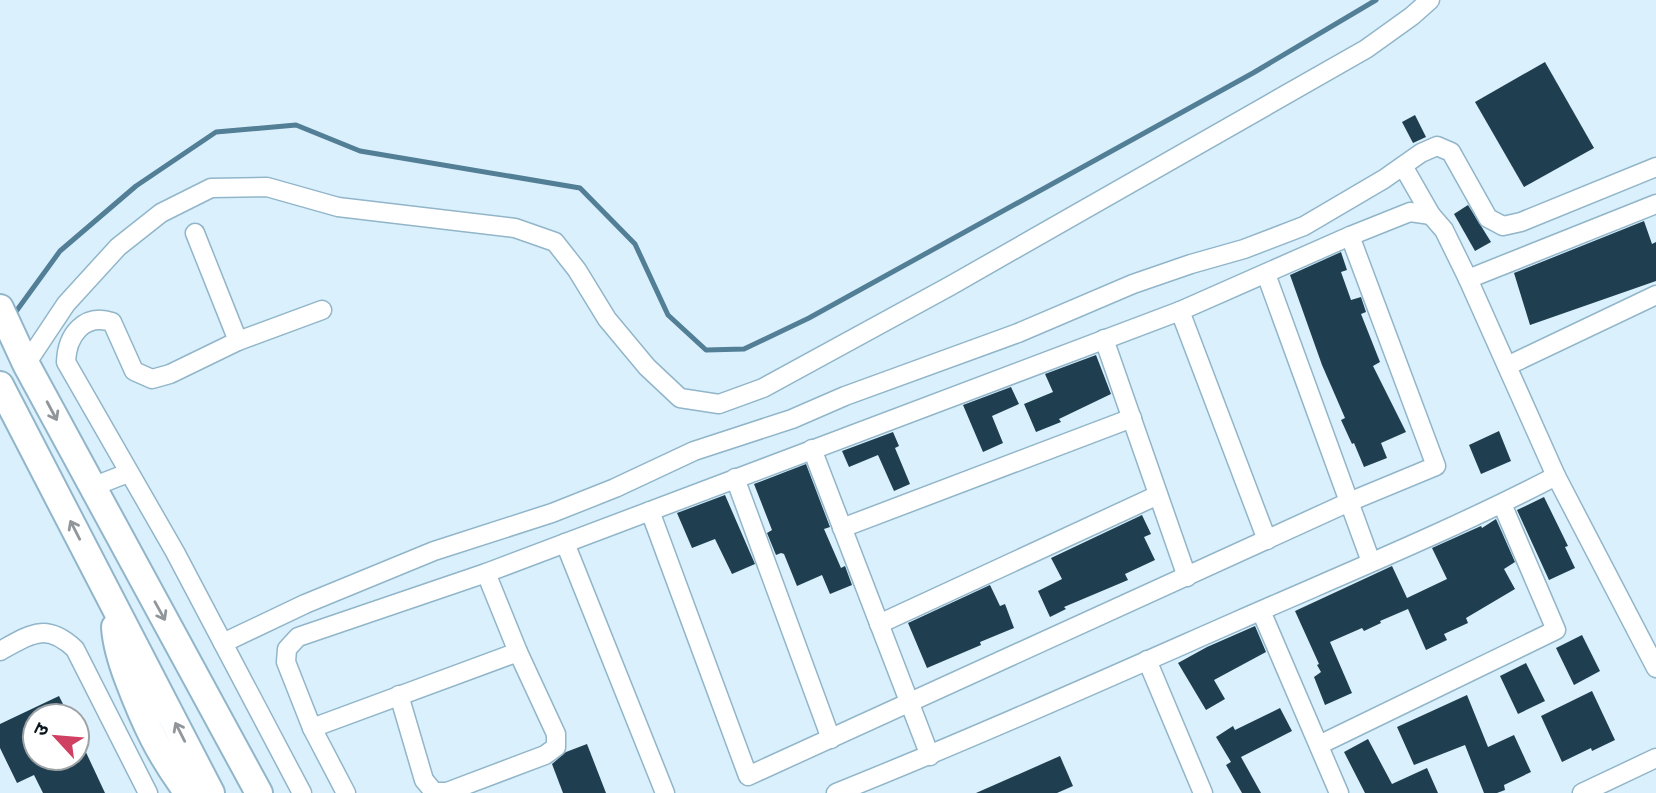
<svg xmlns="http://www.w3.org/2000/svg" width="1656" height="793" viewBox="0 0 1656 793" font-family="Literata,'Noto Sans Devanagari',serif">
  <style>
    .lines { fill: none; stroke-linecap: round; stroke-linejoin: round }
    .stream { stroke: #527e96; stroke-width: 5 }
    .building { fill: #1f3f50 }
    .street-casing { stroke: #91b5c9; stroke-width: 21 }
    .secondary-casing { stroke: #91b5c9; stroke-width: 30 }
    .street { stroke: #fff; stroke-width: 18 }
    .secondary { stroke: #fff; stroke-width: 26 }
    .oneway { stroke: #90969a }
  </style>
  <rect width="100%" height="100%" fill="#daf0fd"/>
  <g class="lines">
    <path class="stream" d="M12,317l48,-66 76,-65 80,-54 80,-7 64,26 220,37 55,56 33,71 38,35 38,-1 65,-31 444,-245 123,-73"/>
  </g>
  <g class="building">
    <path d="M1545,62l49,86 -70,39 -49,-85z"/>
    <path d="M1415,115l11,22 -13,6 -11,-21z"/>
    <path d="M1468,205l23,37 -16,9 -21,-37z"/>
    <path d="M1644,221l8,23 4,-2v39l-126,44 -16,-52z"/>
    <path d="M1341,252l6,18 -6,2 10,28 10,-3 5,15 -5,2 19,48 -7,4 33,66 -25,11 6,15 -23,9 -10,-24 -2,1 -11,-24 4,-2 -23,-53 -32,-90z"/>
    <path d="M1096,355l15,39 -52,25 2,3 -25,10 -12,-28 29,-12 -8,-18z"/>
    <path d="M1011,387l8,17 -27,12 11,27 -20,9 -20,-47z"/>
    <path d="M1499,431l12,30 -30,13 -12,-29z"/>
    <path d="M893,432l6,14 -4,2 15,36 -16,7 -16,-36 -29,12 -7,-16z"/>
    <path d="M806,464l24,63 -6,2 17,39 4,-2 7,19 -22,9 -8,-19 -25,11 -13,-32 -3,-1 -5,2 -9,-22 5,-3 -18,-46z"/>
    <path d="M725,495l30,69 -23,10 -17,-35 -23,9 -15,-35z"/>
    <path d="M1544,497l24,49 -3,1 10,21 -26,12 -32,-70z"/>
    <path d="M1142,515l9,19 -7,3 11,23 -30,14 3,6 -64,27 2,2 -16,8 -12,-26 24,-12 -11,-21z"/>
    <path d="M1496,519l19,43 -11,7 11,20 -49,29 2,5 -24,11 3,6 -21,10 -18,-41 -28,12 1,2 -17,8 -2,-3 -32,14 22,51 -27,12 -11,-28 7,-5 -4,-7 2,-1 -24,-53 97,-45 15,32 40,-19 -15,-31 49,-22 1,2z"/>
    <path d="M990,585l10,21 5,-2 9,24 -34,14 1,3 -54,23 -19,-45z"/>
    <path d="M1255,626l11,26 -52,28 11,19 -19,11 -28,-47 29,-16z"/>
    <path d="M1582,635l18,36 -26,14 -18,-37z"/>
    <path d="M1526,663l19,38 -27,13 -18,-38z"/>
    <path d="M1592,691l23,49 -23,11 -1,-3 -29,14 -21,-46z"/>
    <path d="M1467,695l21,52 26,-12 17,37 -27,13 1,5 -8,3h-13l-19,-48 -51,20 -17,-38z"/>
    <path d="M59,696l10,20h-34v42h42v-25l28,60h-62l-9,-18 -17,8 -17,-35v-24z"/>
    <path d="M1280,708l12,23 -51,26 20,36h-19l-16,-28 8,-5 -3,2 -15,-25 17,-11 2,4z"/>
    <path d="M1368,739l24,45 35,-16 11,25h-73l-21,-41z"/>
    <path d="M587,744l19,49h-43l-11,-29 14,-12z"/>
    <path d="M1060,756l13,30 -16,7h-81z"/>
  </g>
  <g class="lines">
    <g class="street-casing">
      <g id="street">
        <path d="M1403,166l28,49 13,15 24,49 88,197 100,192"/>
        <path d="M195,233l43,108"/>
        <path d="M1266,274l105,288"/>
        <path d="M1468,279l188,-75"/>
        <path d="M1180,311l87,229"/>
        <path d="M1104,339l83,238"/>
        <path d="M26,364l40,-60 52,-57 43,-34 50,-25 56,-1 71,20 177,21 40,14 22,28 30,49 40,48 33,31 39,6 44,-16 187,-102 416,-237 46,-33 18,-16"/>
        <path d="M1507,366l149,-71"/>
        <path d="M812,449l118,307"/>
        <path d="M735,478l96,261"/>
        <path d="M92,487l36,-14"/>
        <path d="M650,511l98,265 601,-274 87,-36 -86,-230"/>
        <path d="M842,528l290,-110"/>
        <path d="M565,543l100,250"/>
        <path d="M1261,611l78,182"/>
        <path d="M879,624l279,-129"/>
        <path d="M223,643l82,-39 129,-53 118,-38 63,-25 79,-37 98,-32 53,-23 173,-63 115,-49 58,-20 53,-15 60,-23 80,-47 37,-26 16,-7 14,6 37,66 15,8 18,-4 135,-55"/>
        <path d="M0,651c31,-17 46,-29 75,-2l73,144"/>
        <path d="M1147,660l56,133"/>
        <path d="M399,695l25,85 10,12h13l98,-37 11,-8v-13l-38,-82 -32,-79"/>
        <path d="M312,728l206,-76"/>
        <path d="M1319,745l237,-115 -54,-126"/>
        <path d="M302,793l-127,-241 -109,-190c1,-27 18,-49 46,-40l22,49 18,8 18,-5 68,-33 84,-31"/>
        <path d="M346,793l-34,-65 -26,-66 1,-13 11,-12 188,-64 694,-262 170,-75 60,-24 21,3"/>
        <path d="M836,793c135,-54 267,-113 401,-172 107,-47 215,-91 319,-145"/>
        <path d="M1582,793l74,-35"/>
      </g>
    </g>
    <g class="secondary-casing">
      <g id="secondary">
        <path d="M0,308l26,56 233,429"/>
        <path d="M0,385l211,408"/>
        <path d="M115,627c1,17 7,36 13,52 17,45 31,75 60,114"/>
      </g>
    </g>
    <use href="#street" class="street"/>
    <use href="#secondary" class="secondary"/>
  </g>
  <defs><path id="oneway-shaft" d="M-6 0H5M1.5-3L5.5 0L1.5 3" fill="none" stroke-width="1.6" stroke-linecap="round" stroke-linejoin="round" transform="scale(1.75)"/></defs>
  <g class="oneway">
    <use href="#oneway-shaft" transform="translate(52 411) rotate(62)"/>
    <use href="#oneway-shaft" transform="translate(75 530) rotate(-117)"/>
    <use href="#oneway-shaft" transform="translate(160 611) rotate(61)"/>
    <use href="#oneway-shaft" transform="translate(180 732) rotate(-117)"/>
  </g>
  <g transform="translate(56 737) rotate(296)"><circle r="33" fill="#ffffff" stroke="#9da2a5" stroke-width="2"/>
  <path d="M0-5L12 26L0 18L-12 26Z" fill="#cf4063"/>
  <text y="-10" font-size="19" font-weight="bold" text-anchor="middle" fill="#09161e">उ</text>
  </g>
</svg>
